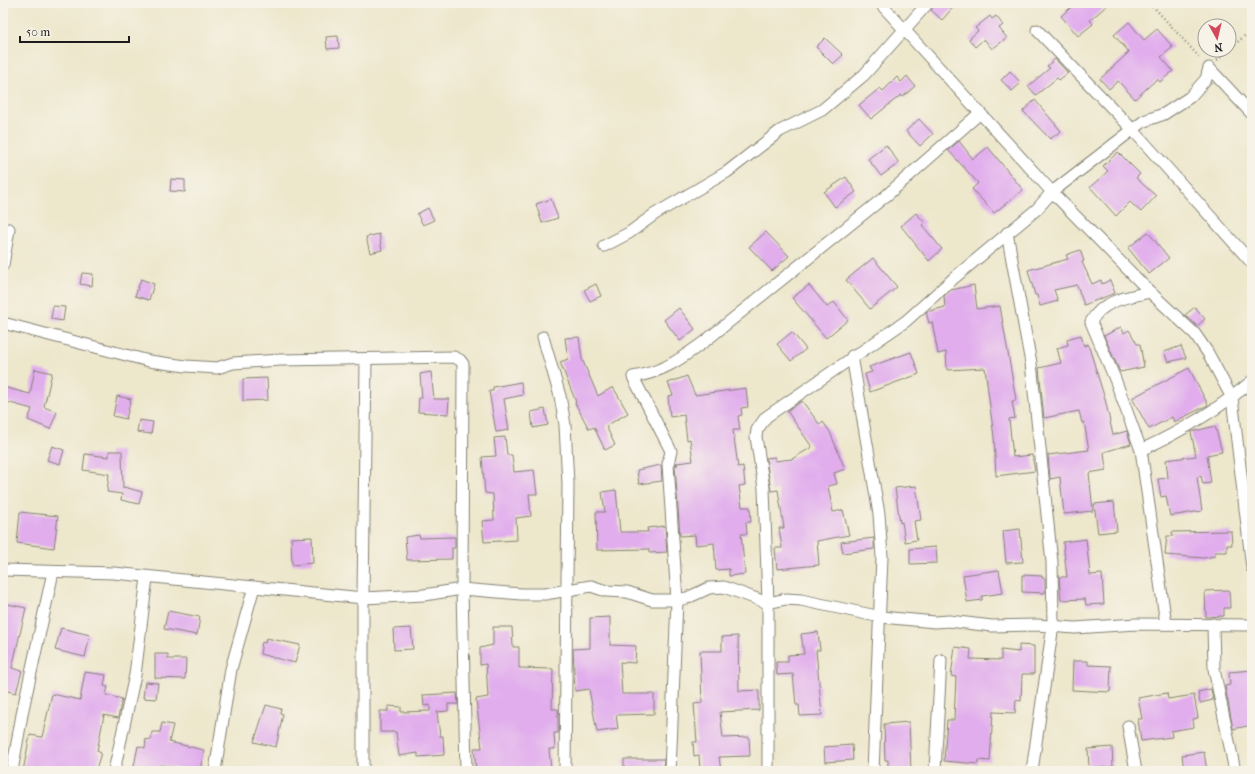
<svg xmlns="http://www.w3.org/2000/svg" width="1255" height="774" viewBox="0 0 1255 774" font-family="'IM FELL French Canon',serif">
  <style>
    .building { fill: #e1aded }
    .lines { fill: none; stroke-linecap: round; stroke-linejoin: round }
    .street-casing { stroke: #848274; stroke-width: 13 }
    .path { stroke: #848274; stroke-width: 2.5; stroke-dasharray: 1 3; stroke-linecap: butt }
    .street { stroke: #fff; stroke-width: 11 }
  </style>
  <rect width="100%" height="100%" fill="#f7f3e8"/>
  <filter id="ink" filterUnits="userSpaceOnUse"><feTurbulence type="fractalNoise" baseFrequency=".025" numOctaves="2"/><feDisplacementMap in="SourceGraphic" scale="8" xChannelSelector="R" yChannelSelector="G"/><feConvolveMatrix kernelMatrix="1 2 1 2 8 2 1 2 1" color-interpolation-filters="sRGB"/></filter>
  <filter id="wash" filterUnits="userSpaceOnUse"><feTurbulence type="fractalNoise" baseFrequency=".012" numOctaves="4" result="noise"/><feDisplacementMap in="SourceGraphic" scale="16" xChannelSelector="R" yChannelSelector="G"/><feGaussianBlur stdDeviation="0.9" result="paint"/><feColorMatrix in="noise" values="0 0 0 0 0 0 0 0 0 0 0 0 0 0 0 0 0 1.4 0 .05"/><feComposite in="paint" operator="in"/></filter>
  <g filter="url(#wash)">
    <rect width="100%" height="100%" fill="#ede7cc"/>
    <g id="blocks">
      <g class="building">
        <path d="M935,3h22l-15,17 -11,-10z"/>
        <path d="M1076,3h34l-20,17 3,4 -15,12 -17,-20z"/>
        <path d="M990,16l2,3 4,-3 7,9 -4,3 8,10 -15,11 -8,-10 -9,8 -6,-8 9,-8 -3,-3z"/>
        <path d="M1129,22l15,18 13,-11 16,18 -12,10 12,14 -13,11 -3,-3 -22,20 -17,-18 -9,8 -9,-10 29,-27 -15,-17z"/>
        <path d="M338,36l1,12 -12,1 -1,-12z"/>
        <path d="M825,38l18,17 -10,9 -17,-17z"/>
        <path d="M1055,59l13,14 -9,7 -2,-2 -21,17 -8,-9 22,-18 -3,-2z"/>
        <path d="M1010,71l11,12 -9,8 -11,-11z"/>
        <path d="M907,76l8,10 -12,11 -2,-2 -30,24 -12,-14 21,-17 3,3 14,-14 4,5z"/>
        <path d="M1035,100l26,31 -11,8 -27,-28z"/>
        <path d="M919,119l14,15 -13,12 -14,-15z"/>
        <path d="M959,141l14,18 15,-12 35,43 -29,23 -22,-24 6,-6 -30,-33z"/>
        <path d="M886,145l13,18 -18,13 -13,-17z"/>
        <path d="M1118,152l22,22 -4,4 20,18 -15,16 -11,-10 -14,14 -26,-29 18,-16 -5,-5z"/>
        <path d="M846,177l10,15 -21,15 -11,-15z"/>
        <path d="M171,179l14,1v12l-15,-1z"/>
        <path d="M551,199l7,19 -16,5 -6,-19z"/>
        <path d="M428,208l6,12 -11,5 -6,-11z"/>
        <path d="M916,213l9,10 -3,2 20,24 -13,12 -28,-35z"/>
        <path d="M766,232l23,24 -17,15 -23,-24z"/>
        <path d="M1148,232l21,26 -20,16 -21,-26z"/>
        <path d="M379,234l3,16 -12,3 -4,-16z"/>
        <path d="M1080,250l4,11 -2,1 10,22 9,-4 1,4 8,-4 5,13 -31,12 -7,-20 -23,5 4,11 -18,5 -3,-11h-2l-7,-25 40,-11 -2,-4z"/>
        <path d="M873,258l24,29 -27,22 -24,-29z"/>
        <path d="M82,273l11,1 -1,12 -12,-2z"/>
        <path d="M141,279l13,5 -5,16 -14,-4z"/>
        <path d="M596,284l5,12 -11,5 -6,-11z"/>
        <path d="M809,285l18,22 7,-5 14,18 -22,18 -34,-40z"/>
        <path d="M974,285l3,24 23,-3 16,94 -4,1 3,17 -6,1 4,38 19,-2 3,16 -39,5 -2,-39 -9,-69 -38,2 -1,-18 -8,2 -6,-32 -3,1 -3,-11 19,-5 -1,-11 7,-6z"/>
        <path d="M53,306l12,1 -2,14 -12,-2z"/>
        <path d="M1195,307l10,12 -8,7 -12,-11z"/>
        <path d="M679,308l16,21 -15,12 -16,-21z"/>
        <path d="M1121,327l3,6 5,-3 8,14h3l4,23 -24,5 -16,-36z"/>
        <path d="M792,332l14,17 -15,12 -14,-17z"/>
        <path d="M1081,335l3,11 4,-2 17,55 8,36 14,-4 4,13 -27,8 2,18 -17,3 4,38 -29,3 -4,-37 -10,2 -2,-24 41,-5 -5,-28 -2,1 -3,-12 -35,7 -5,-50 22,-5 -4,-15 11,-3 -1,-6z"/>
        <path d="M579,337l3,22 16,37 15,-9 15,26 -22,13 9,19 -10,5 -11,-23 -5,2 -14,-26 1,-1 -16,-40 8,-3 -3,-21z"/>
        <path d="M1181,346l5,12 -18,4 -4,-10z"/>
        <path d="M911,352l8,22 -49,18 -5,-18 7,-2 -3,-5z"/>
        <path d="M1189,368l19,37 -34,17 -2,-5 -23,12 -17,-31z"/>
        <path d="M35,369l17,4 -8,34 13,5 -7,17 -22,-9 4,-11 -29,-8v-14l27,7z"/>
        <path d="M431,372l3,27h15l-1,15 -30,-2 1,-14h3l-2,-24z"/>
        <path d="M687,376l8,19 51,-7 2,19 -7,1 1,7 -4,1 2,14h-7l5,37 5,-1 2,19 -6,1 3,21h8l1,15h-5l1,12h-6l4,40 -16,2v-7l-13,1 -2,-27 -18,2 -1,-10 -15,1 -5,-71 1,-3 1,4v-3l16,-2 -3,-22 -3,1 -3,-25 -14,2 -2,-21 5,-1 -5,-12z"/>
        <path d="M267,378l1,22 -25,1v-22z"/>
        <path d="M521,382l2,13 -19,4 5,31 -13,2 -7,-41h4v-4z"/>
        <path d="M117,396l14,3 -5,20 -13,-3z"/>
        <path d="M802,401l18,24 3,-3 7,10 15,37 -11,4 3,11 -9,2 5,26 10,-2 6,25 -32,6 2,24 -42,4 -2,-21h7l-3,-20h5l-6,-38 -7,1 -5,-33 9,-1v4l17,-2 20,-12 -25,-36z"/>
        <path d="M545,409l3,16 -15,3 -2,-16z"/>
        <path d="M139,420l14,2 -2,12 -14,-2z"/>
        <path d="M1215,426l7,26 -15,3 4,28 -8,1 -2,-8 -4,1 5,34 -32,5 -4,-20 -5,1 -3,-18 10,-1 -2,-18 30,-4 -5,-24z"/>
        <path d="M505,437l2,18h5l2,17 20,-2 3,24h-8l2,22 -15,2 1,22 -33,2 -2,-21 12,-1 -1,-26 -8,-1 -3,-36 14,-1 -2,-18z"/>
        <path d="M52,446l12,4 -4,14 -13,-4z"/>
        <path d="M109,451h13l1,38 1,-2 18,5 -3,12 -18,-4 1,-6 -15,-2 2,-18 -26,-4 2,-16 24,3z"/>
        <path d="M661,465l1,16 -23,3 -2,-14z"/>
        <path d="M916,486l5,34 -7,1 3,19 -12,2 -3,-20 -2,1 -5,-35z"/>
        <path d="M616,490l4,42h28l-1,-4 18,-2 2,26 -18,1v-4l-52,1 -1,-38h9l-3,-20z"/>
        <path d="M1114,502l3,29 -19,2 -4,-29z"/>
        <path d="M20,512l38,4 -4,32 -37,-5z"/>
        <path d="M1020,529l3,33 -17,1 -3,-32z"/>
        <path d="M1231,531l1,14h-5v7h-12v4l-11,2 -39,-3 2,-19h6l-1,-4z"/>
        <path d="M419,535l1,3 35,-1v11h-3v11l-45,1 -2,-23z"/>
        <path d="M312,537l1,26 -21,2 -1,-27z"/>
        <path d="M874,538v11l-31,4 -2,-11z"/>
        <path d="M1086,539l4,36 12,-1 2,30 -18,1 -1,-6 -24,1 -2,-23h8l-4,-35z"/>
        <path d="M936,547l1,16 -27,1v-15z"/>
        <path d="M999,570l4,23 -21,3v4l-15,2 -4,-27z"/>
        <path d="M1022,575l20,1v2h3v15l-23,-1z"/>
        <path d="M1229,590l1,18h-6v8l-18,1 -1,-26z"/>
        <path d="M3,603l23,5 -14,60 10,3 -6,22 -13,-3z"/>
        <path d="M168,611l32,6 -3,18 -33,-6z"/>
        <path d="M610,617v28l26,1 -1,17 -15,-1 2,32h32v20l-38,1 2,14 -21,3 -8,-43 -14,2 -2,-42 17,-1v-30z"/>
        <path d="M493,627h19l1,20h6v21l34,1 -1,40h6v24h-4l1,16h-6l2,21 -75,1 -2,-23h8l-6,-49 12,-2 -2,-33 -6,1v-17l13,-3z"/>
        <path d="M61,628l29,7 -5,22 -30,-7z"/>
        <path d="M411,628l2,21 -19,1 -1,-21z"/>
        <path d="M818,632l2,18h-4l6,65 -22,1 -1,-11h-3l-3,-31 -16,1 -1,-13h12v-7l16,-1 -3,-20z"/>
        <path d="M738,636l1,55 20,-1v20l-39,2 3,26 26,-1 1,19 -31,1 2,14h-21l-1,-16 -5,1 -1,-14h4l-3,-38 8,-1 -2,-52h22v-14z"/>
        <path d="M266,638l34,7 -5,18 -35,-9 2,-12 3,1z"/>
        <path d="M1019,645l15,1v28h-12l-1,27 -5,-1 -1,13 -22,-1 -3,49 -12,-1v4l-34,-3 3,-41h7l2,-43 -5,-1 4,-29 16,2 -1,10 31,1v-10l18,2z"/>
        <path d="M155,654h13v5h18l-1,20 -30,-1z"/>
        <path d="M1073,661h15v4l23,1 -1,26 -38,-2z"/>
        <path d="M1252,670v55l-19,4 -8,-43 5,-1 -1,-13z"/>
        <path d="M85,672l21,3 -2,11 4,1 -2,8 16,4 -4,19 -14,-3 -7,36 4,2 -5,16 -5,-2v4h-68l7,-36 12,2 10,-43 28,6z"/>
        <path d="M145,682l13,1 -2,16 -13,-1z"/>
        <path d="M1211,689l2,11 -13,3 -2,-11z"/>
        <path d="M457,693l1,11h-10v7l-11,1 3,24h3l1,19 -26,2v-4l-19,3 -3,-24h-16v-21h8v-5l13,1v5l29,-1v-6l-6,1 -1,-11z"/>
        <path d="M1167,693l1,6 26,-4 4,23 -5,1 1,8 -23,4 1,6 -31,4 -3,-22h4l-4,-21z"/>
        <path d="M266,705l15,4 -1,4 3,1 -7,33 -22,-5z"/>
        <path d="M909,722l2,49h-23v-11h-3l-1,-36z"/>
        <path d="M162,723l11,2 -4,17 35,8 -4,21h-9l-31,-6 -1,6h-26l5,-25 7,2 1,-9 5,1 1,-8h8z"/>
        <path d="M852,745l1,15 -28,2 -1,-15z"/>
        <path d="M1112,747l1,20 -24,1 -1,-19z"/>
        <path d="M1204,752l3,19h-23l-2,-16z"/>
        <path d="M624,759h40l-1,12h-39z"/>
      </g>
    </g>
  </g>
  <g filter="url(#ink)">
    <use href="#blocks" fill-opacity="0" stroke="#848274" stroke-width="1"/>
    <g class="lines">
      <g class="street-casing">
        <g id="street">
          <path d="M880,3l172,189 98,100 45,42 13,19 24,45 20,170"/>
          <path d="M1037,30l96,100 119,133"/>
          <path d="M1007,233l24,130 21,199 1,63 -21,146"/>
          <path d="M604,246l25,-13 26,-19 72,-42 53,-41 42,-21 42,-35 64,-72"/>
          <path d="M3,265l6,-36"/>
          <path d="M1150,292c-22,5 -48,8 -59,30l24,57 26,71 25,174"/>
          <path d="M3,323l146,38 37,5 31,2 16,-5 48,-3 173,-3 6,3 3,4 -1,225 4,182"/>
          <path d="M543,337l17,59 5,29 3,59 -3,287"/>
          <path d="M852,356l27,158 3,43 -9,214"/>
          <path d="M1141,450c39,-18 78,-41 111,-69"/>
          <path d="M3,570l111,3 249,25 61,-3 38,-6 59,5h24l46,-8 15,5 21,1 25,8h25l10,-2 22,-10 15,-1 44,16 18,-4 15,1 80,17 54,5 14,-1 43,5 45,-1 38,3 61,-4 116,1"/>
          <path d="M1213,624l1,45 21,102"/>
          <path d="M1128,726l8,45"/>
          <path d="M12,771l11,-62 30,-137"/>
          <path d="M114,771l21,-96 12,-98"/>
          <path d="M215,771l16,-102 23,-82"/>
          <path d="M363,771v-173l3,-239"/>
          <path d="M670,771l7,-171 -9,-136 3,-13 -38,-74c31,-5 47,-18 71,-35l183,-147 93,-82"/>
          <path d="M768,771v-168l-4,-115 -8,-51 1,-7 9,-13 140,-96 48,-43 83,-69 15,-17 92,-71 20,-7 26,-17 16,-18 3,-11 43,46"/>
          <path d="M935,771l6,-111"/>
        </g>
      </g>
      <g class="path">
        <path d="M1150,3l51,56"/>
        <path d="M1229,50l23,-21"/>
        <path d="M1217,60l12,-10"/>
      </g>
      <use href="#street" class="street"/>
    </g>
  </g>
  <rect width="1255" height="774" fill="none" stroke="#f7f3e8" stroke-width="16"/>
  <g transform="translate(1217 38) rotate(172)"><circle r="19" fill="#f7f3e8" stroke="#9f9d96"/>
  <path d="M0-3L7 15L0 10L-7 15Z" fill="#d1495b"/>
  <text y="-6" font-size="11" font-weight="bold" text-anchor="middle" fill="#1c1c1c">N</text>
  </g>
  <path d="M20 36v6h109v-6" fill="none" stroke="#1c1c1c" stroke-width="2"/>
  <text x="26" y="36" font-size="12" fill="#1c1c1c" stroke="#f7f3e8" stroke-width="3" paint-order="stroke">50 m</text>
</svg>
